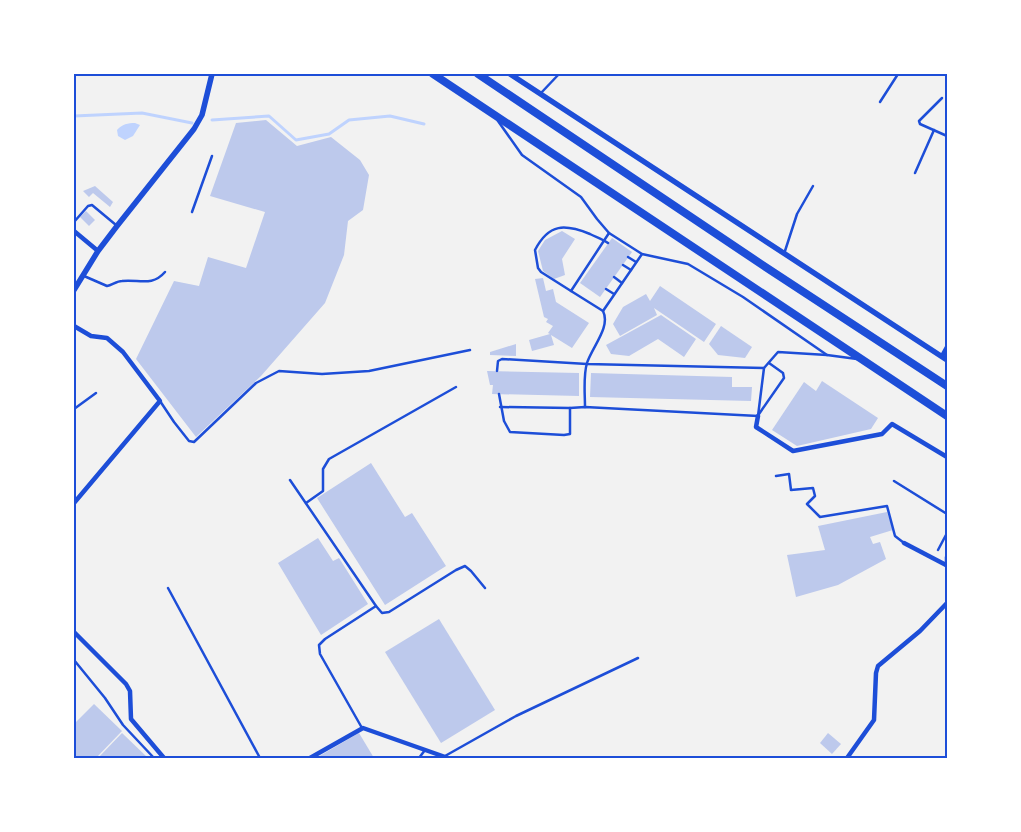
<svg xmlns="http://www.w3.org/2000/svg" width="1021" height="832" viewBox="0 0 1021 832" font-family="'Sofia Sans Condensed',sans-serif">
  <style>
    .water { fill: #bfd3fe }
    .lines { fill: none; stroke-linecap: round; stroke-linejoin: round }
    .stream { stroke: #bfd3fe; stroke-width: 3 }
    .building { fill: #bdc9ec }
    .service { stroke: #1d4ed8; stroke-width: 2.5 }
    .minor { stroke: #1d4ed8; stroke-width: 4.5 }
    .tertiary { stroke: #1d4ed8; stroke-width: 5.5 }
    .motorway { stroke: #1d4ed8; stroke-width: 8 }
    .neatline { fill: none; stroke: #1d4ed8; stroke-width: 2 }
  </style>
  <rect width="100%" height="100%" fill="#f2f2f2"/>
  <path class="water" d="M135,123l5,2 -7,11 -8,4 -7,-4 -1,-6c5,-6 11,-7 18,-7z"/>
  <g class="lines">
    <g class="stream">
      <path d="M74,116l68,-3 50,10"/>
      <path d="M212,120l57,-4 27,24 33,-6 20,-14 41,-4 34,8"/>
    </g>
  </g>
  <g class="building">
    <path d="M266,120l31,26 34,-9 29,23 9,15 -6,35 -15,11 -4,34 -19,48 -64,73 -65,61 -60,-78 38,-78 25,5 9,-29 38,11 19,-56 -55,-16 26,-73z"/>
    <path d="M95,186l18,16 -3,5 -17,-14 -4,4 -6,-6z"/>
    <path d="M86,211l9,9 -6,6 -9,-9z"/>
    <path d="M562,231l13,8 -13,20 3,16 -11,4 -11,-8 -5,-20 7,-11z"/>
    <path d="M612,238l20,14 -32,45 -20,-14z"/>
    <path d="M543,278l3,13 7,-2 3,13 33,21 -17,25 -21,-13 3,10 -22,6 -3,-11 21,-6 -2,-1 5,-7 -7,-4 2,-3 -4,-2 -9,-38z"/>
    <path d="M660,286l56,38 -12,18 -50,-34 3,7 -37,21 -7,-12 10,-17 23,-13 4,7z"/>
    <path d="M661,315l35,24 -12,18 -26,-18 -29,17 -18,-2 -5,-9z"/>
    <path d="M721,326l31,21 -7,11 -27,-3 -9,-11z"/>
    <path d="M516,344v12l-26,-1v-3z"/>
    <path d="M487,371l92,2v23l-87,-2 1,-9h-3z"/>
    <path d="M591,373l141,4v10h20l-1,14 -161,-4z"/>
    <path d="M822,381l56,37 -7,11 -74,17 -25,-16 32,-48 12,9z"/>
    <path d="M371,463l34,54 7,-4 34,53 -61,39 -68,-107z"/>
    <path d="M887,512l6,18 -23,7 3,7 7,-2 6,17 -48,26 -42,12 -9,-42 38,-5 -7,-24z"/>
    <path d="M318,538l15,23 6,-3 29,46 -47,31 -43,-72z"/>
    <path d="M439,619l56,91 -54,33 -56,-91z"/>
    <path d="M94,704l28,27 -26,27h-22v-34z"/>
    <path d="M122,733l26,25h-50z"/>
    <path d="M359,733l15,25h-58z"/>
    <path d="M828,733l13,11 -9,10 -12,-11z"/>
  </g>
  <g class="lines">
    <g class="service">
      <path d="M541,93l18,-19"/>
      <path d="M942,98l-23,23 1,3 27,12"/>
      <path d="M880,102l18,-28"/>
      <path d="M498,121l24,34 59,42 16,22 12,14 33,21 46,10 55,33 84,58"/>
      <path d="M915,173l19,-43"/>
      <path d="M192,212l20,-56"/>
      <path d="M74,222l14,-16 4,-1 24,20"/>
      <path d="M784,254l13,-40 16,-28"/>
      <path d="M628,257l8,5"/>
      <path d="M623,265l8,5"/>
      <path d="M84,276l23,10c5,-1 10,-5 15,-5 17,-2 30,6 43,-9"/>
      <path d="M614,277l8,6"/>
      <path d="M606,289l8,5"/>
      <path d="M571,291l-30,-19 -3,-4 -3,-18c14,-27 30,-26 55,-16 6,3 13,5 18,9"/>
      <path d="M603,311l39,-57"/>
      <path d="M497,371l1,-10 4,-2 85,5 177,4"/>
      <path d="M499,394l5,27 6,11 54,3 6,-1v-26l15,-1 173,9"/>
      <path d="M160,401l14,21 15,19 5,1 62,-59 23,-12 43,3 47,-3 101,-21"/>
      <path d="M500,407l70,1"/>
      <path d="M585,407c0,-13 -2,-31 2,-44 5,-16 24,-36 16,-52l-32,-20 38,-58"/>
      <path d="M74,409l22,-16"/>
      <path d="M759,414l25,-36 -1,-5 -14,-10"/>
      <path d="M758,416l6,-48 14,-16 49,3 30,4"/>
      <path d="M776,476l13,-2 2,16 22,-2 2,8 -8,8 13,13 67,-11 8,30 9,7"/>
      <path d="M290,480l86,126 6,7 7,-1 67,-42 9,-4 6,5 14,17"/>
      <path d="M894,481l53,33"/>
      <path d="M306,503l17,-12v-22l6,-10 127,-72"/>
      <path d="M938,550l9,-17"/>
      <path d="M168,588l92,170"/>
      <path d="M74,660l31,38 18,27 31,33"/>
      <path d="M362,728l-42,-74 -1,-9 6,-6 51,-33"/>
      <path d="M445,756l71,-40 122,-58"/>
      <path d="M419,758l6,-8"/>
    </g>
    <g class="minor">
      <path d="M74,231l24,20"/>
      <path d="M74,326l17,10 16,2 16,14 37,49 -86,102"/>
      <path d="M942,356l5,-9"/>
      <path d="M758,416l-2,11 37,24 89,-17 10,-10 55,33"/>
      <path d="M904,543l42,22"/>
      <path d="M947,566v-9"/>
      <path d="M74,632l52,52 4,7 1,28 33,39"/>
      <path d="M310,758l53,-30 85,30"/>
      <path d="M847,758l27,-38 2,-47 2,-7 42,-35 27,-28"/>
    </g>
    <g class="tertiary">
      <path d="M510,74l437,286"/>
      <path d="M74,290l24,-39 19,-25 77,-97 8,-14 10,-41"/>
    </g>
    <g class="motorway">
      <path d="M433,74l514,342"/>
      <path d="M478,74l283,190 186,122"/>
    </g>
  </g>
  <rect width="1021" height="832" fill="none" stroke="#ffffff" stroke-width="150"/>
  <rect x="75" y="75" width="871" height="682" class="neatline"/>
</svg>
